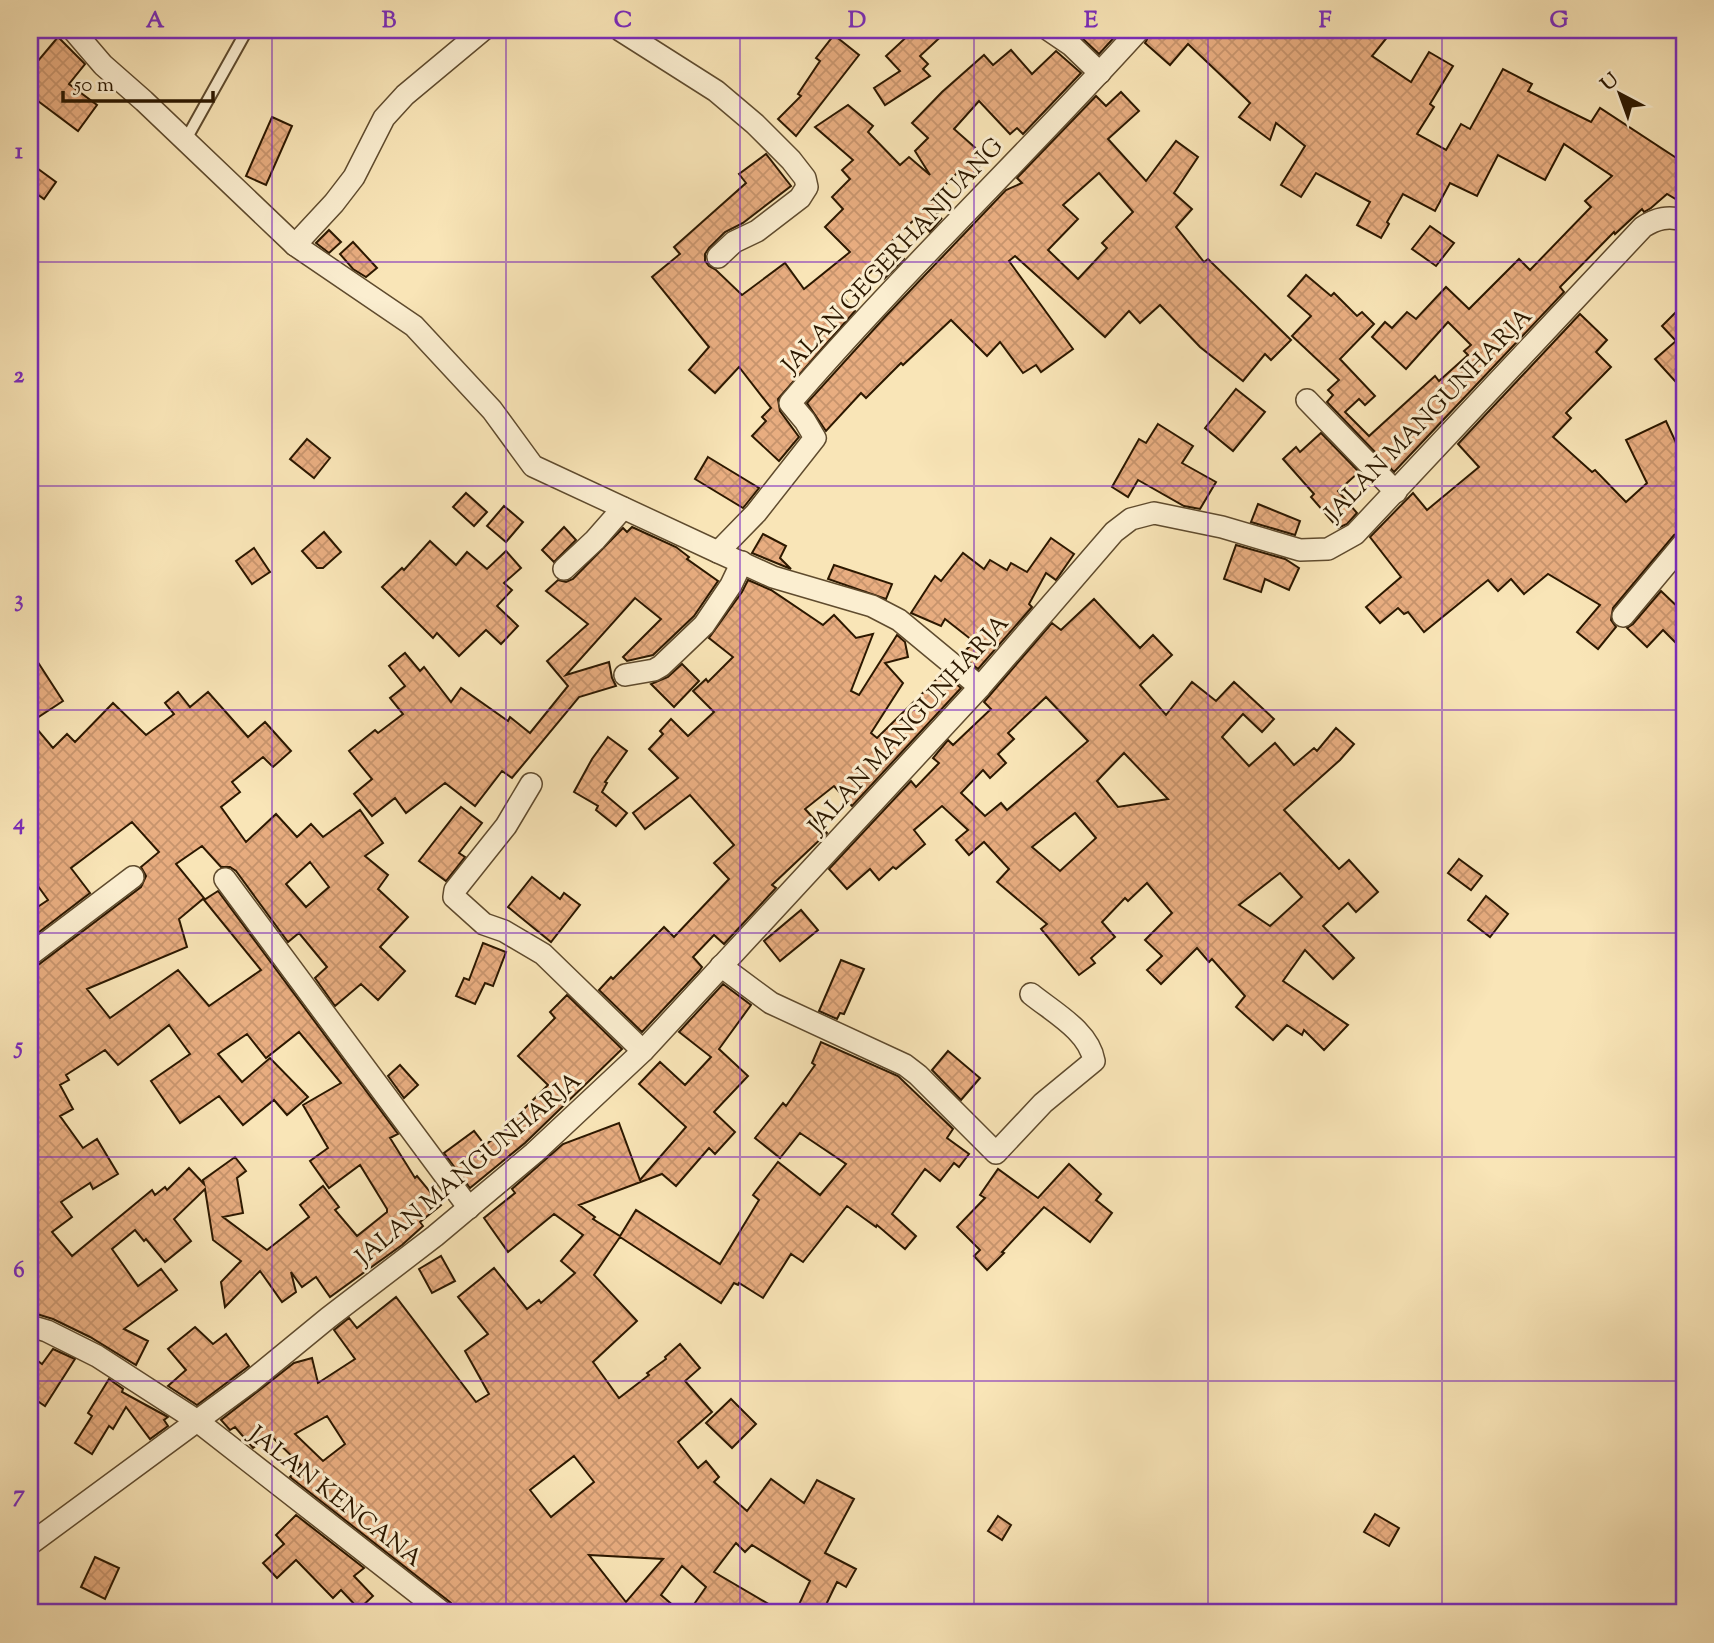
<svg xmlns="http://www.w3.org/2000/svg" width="1714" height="1643" viewBox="0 0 1714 1643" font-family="'Sorts Mill Goudy',serif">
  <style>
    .building { fill: url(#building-cross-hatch); stroke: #2c1800; stroke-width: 2; fill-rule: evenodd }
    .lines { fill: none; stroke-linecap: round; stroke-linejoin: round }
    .lane-casing { stroke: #5f4b2e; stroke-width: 14 }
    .street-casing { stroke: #5f4b2e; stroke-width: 24 }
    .lane { stroke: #fbeed0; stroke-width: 10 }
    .street { stroke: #fbeed0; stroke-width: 21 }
    .grid { fill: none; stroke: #7b2cbf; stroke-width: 2; stroke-opacity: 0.55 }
    .labels { text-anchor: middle; stroke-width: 6; stroke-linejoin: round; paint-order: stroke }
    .street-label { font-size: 24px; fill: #2c1800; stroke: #fbeed0 }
    .neatline { fill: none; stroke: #7b2cbf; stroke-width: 2.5 }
    .grid-label { font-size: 23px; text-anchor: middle; font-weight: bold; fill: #7b2cbf }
  </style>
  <defs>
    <pattern id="building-cross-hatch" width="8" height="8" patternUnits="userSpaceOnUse" patternTransform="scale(1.75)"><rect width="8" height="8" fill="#e8ad80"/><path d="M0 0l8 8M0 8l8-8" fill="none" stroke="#c7946d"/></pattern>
  </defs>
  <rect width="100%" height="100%" fill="#f9e5b7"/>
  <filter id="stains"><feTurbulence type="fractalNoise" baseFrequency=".00286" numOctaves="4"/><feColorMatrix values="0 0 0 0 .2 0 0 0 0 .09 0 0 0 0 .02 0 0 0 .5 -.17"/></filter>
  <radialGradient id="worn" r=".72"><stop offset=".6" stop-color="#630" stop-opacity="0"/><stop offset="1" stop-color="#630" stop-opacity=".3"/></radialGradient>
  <g class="building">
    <path d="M914,30h34l-28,26 8,8 -5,5 7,7 -45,29 -11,-17 26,-17 -14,-15z"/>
    <path d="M1090,30h31l-22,24 -17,-16z"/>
    <path d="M1152,30h241l-21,26 39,26 18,-30 24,14 -23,38 4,3 -17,27 29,16 15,-26 9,5 33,-60 29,15 -4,7 63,31 9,-14 84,55v41l-17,-10 -16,14 -7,4 -2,-3 -27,25 -1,-2 -54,55 4,5 -170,180 -67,-70 6,-7 -5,-5 11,-10 -47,-44 19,-20 -23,-20 18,-21 25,21 3,-3 23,23 5,-4 12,12 -34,35 35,37 -10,9 -6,-6 -14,13 24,24 66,-60 4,5 29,-26 -4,-4 7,-6 -23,-23 -42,47 -34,-32 13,-15 7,6 15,-16 9,7 30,-32 23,22 50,-50 11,11 61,-63 -6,-6 27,-25 -48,-32 -19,36 -47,-25 -21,41 -27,-13 -15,28 -32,-17 -16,28 2,2 -8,14 -24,-13 13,-23 -54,-29 -15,24 -20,-12 24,-39 -29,-23 -6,17 -31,-23 11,-14 -5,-5 -57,-54 -18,21 -25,-22z"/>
    <path d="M834,35l25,20 -63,81 -18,-17 23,-23 -3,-2 22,-33 -4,-3z"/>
    <path d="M58,37l27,27 -16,20 28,21 -19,26 -48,-36v-40l8,6z"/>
    <path d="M1011,50l21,24 24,-23 25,22 -58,61 -6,-6 -7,6 -31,-33 -25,28 33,29 -18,20 -9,-8 -22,22 9,11 -20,22 15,-7 -12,14 -13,-15 -27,26 14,16 -20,20 -9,-11 -33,28 13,15 -77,88 2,12 19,26 -20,24 -27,-25 14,-15 -4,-4 9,-9 -32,-41 -24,26 -26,-23 20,-23 -57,-70 28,-23 -6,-7 72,-64 -7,-9 27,-20 25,32 -48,37 -18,9 -16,16 -4,6v7l4,5 7,4 26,25 43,-32 19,26 46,-37 -25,-25 18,-18 -11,-12 18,-18 -8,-9 11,-10 -38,-33 33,-22 25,21 -5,6 32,33 9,-8 21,18 -15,-24 13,-13 -16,-15 30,-31 42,-37 9,10z"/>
    <path d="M1121,92l18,19 -31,28 38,42 30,-40 22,16 -24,36 18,16 -16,18 28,35 4,-3 83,81 -20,20 -6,-6 -22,27 -43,-34 -40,-42 -20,18 -11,-12 -24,26 -90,-81 -6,5 64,88 -32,23 -5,-7 -13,8 -23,-31 -13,14 -36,-36 -48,45 -2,-2 -35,35 -5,-5 -35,38 -19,-28 78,-86 121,-127 16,-7 -5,-5 79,-82 10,10zM1099,173l34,39 -31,31 5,5 -29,31 -30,-29 30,-31 -15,-14z"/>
    <path d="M272,117l20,9 -26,59 -20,-9z"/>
    <path d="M30,163l26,19 -12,17 -14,-10z"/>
    <path d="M1430,226l24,17 -18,23 -24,-17z"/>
    <path d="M329,230l12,12 -12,11 -13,-10z"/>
    <path d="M353,242l24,26 -11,9 -13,-8 -13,-15z"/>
    <path d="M1684,304v87l-29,-32 21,-18 -14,-15z"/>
    <path d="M1580,314l27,26 -11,12 15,15 -45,46 5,5 -18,19 39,35 3,-2 31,32 21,-19 -21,-43 40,-19 18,39v70l-10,5 -61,73 -2,12 5,7 -18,22 -21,-17 23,-27 -52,-31 -24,20 -13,-15 -13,12 -10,-11 -64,52 -16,-20 -4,2 -6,-6 -18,15 -14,-16 35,-30 -31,-40 43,-44 14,17 52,-43 -21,-23z"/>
    <path d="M1236,389l29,23 -32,39 -28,-23z"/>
    <path d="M1158,424l35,22 -11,17 34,19 -16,27 -16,-3 -46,-26 -10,17 -16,-10 27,-48 7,4z"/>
    <path d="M1321,433l38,39 -21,19 19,22 -10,11 -9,4 -27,-31 3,-3 -31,-35 13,-12 4,5z"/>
    <path d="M307,439l23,19 -16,20 -24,-19z"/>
    <path d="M708,457l51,31 -16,20 -48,-29z"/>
    <path d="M466,493l21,19 -13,14 -21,-19z"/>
    <path d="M1258,504l42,17 -5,14 -44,-13z"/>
    <path d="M504,506l19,16 -17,20 -19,-16z"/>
    <path d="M564,527l12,13 -22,22 -12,-12z"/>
    <path d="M632,527l44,20 13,10 -2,2 31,22 -24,35 -41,39 -26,6 -4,-4 38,-38 -26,-21 -69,77 43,-13 3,16 4,8 -37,11 -67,81 -10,-7 -27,35 -30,-23 -39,30 -11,-15 -23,18 -18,-22 18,-15 -23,-28 26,-21 3,3 25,-19 -13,-16 15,-12 -16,-20 16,-13 15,18 4,-4 27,35 10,-14 47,33 2,-4 20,16 38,-47 -21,-25 41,-37 -42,-33 12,-11 8,2 7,-3 50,-51 4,4z"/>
    <path d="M324,532l17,20 -18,16h-6l-15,-17z"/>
    <path d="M763,534l23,12 -6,12 11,11 -39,-16z"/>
    <path d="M1051,538l23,16 -18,26 -10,-7 -17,31 3,3 -54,62 -17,-14 15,-15 -3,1 -28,-22 -4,7 -30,-13 24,-37 6,5 22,-28 21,16 6,-9 17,10 4,-7 16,9z"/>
    <path d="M430,541l26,24 11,-13 20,17 19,-18 15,17 -17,15 8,7 -15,16 21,20 -17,18 -15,-14 -27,26 -22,-23 -4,5 -51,-51 20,-19 2,2z"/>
    <path d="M1236,545l49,14 14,9 -10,22 -24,-11 -4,13 -37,-13z"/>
    <path d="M254,548l16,24 -18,12 -16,-23z"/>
    <path d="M834,565l58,19 -6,15 -58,-20z"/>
    <path d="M748,580l23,10 52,35 11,-10 22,23 17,-4 -22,57 8,4 38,-60 8,7 3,15 -23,6 18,20 -32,50 6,5 66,-65 18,15 -109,118 -18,-20 -29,23 22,24 -55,52 4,3 -52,56 -10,-9 -21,22 9,10 -3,4 -57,61 -43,-42 12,-13 2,2 51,-52 10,10 55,-58 -15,-16 20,-18 -44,-50 -45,34 -12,-16 45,-35 -29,-29 14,-15 -3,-3 11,-12 17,17 26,-24 -21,-21 13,-12 2,3 25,-25 -24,-19 33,-46z"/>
    <path d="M1661,591l23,22v38l-21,-21 -16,17 -20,-19 6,-4z"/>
    <path d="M1094,599l46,49 13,-13 19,20 -32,30 26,30 26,-33 24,19 18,-19 40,37 -12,13 -19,-18 -21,23 27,29 26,-23 19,22 20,-17 3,3 19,-23 18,16 -14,16 -56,50 55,59 10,-9 29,32 -22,20 -8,-9 -25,23 31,32 -21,21 -28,-29 -22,31 65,44 -24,25 -20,-20 -2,5 -15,-10 -14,15 -37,-33 9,-11 -33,-37 -3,3 -12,-14 -36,36 -14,-14 15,-14 -17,-16 27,-27 -25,-30 -19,18 -3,-3 -23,24 13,15 -24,21 4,5 -16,12 -38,-46 6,-5 -50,-42 12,-13 -25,-27 -15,13 -13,-15 12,-10 -26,-24 -28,24 11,14 -29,25 -3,-2 -14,13 -9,-11 -23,20 -18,-20 82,-88 5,6 23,-24 -6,-5 15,-18 5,5 38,-36 -7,-7 68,-79 9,7zM1046,697l42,44 -81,69 -6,-7 -16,13 -24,-23 22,-23 7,8 16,-15 -8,-9 16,-15 -6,-6zM1124,753l44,46 -50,8 -21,-26zM1075,813l21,25 -36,33 -28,-24zM1280,873l22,24 -32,29 -31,-21z"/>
    <path d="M30,650l33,51 -32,21 22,26 14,-14 8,8 38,-39 33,32 28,-21 -9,-11 13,-11 12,15 18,-15 40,45 17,-15 26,29 -18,16 -10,-10 -31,25 8,10 -19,15 25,35 30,-28 21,23 14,-13 12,13 37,-27 23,33 -18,13 23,19 -10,14 30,28 -28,30 25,24 -27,29 -17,-16 -26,22 -20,-28 12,-11 -28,-34 -11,9 -52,-71 -6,-4h-9l-19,-21 -26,18 28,34 -25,21 8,28 -100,42 23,29 68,-48 31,36 52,-36 -57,-70 14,-9 180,243 -8,4 25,40 2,-2 24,29 -21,17 3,4 -21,19 -72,52 -14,-20 -14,10 -11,-15 5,20 -14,10 -22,-31 -35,36 -4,-25 20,-21 -28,-21 -8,-51 -31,30 17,22 -26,21 -19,-23 -2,2 -9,-11 -23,19 26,37 23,-17 16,21 -53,39 24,12 -12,24 -46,-28 -37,-18 -23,-7v-344l8,-3 103,-78 5,-11 -5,-9 18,-15 -27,-30 -61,46 19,25 -60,46v-27l18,-12 -18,-25zM310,862l19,25 -23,20 -20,-23zM169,1025l21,29 -39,27 29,42 39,-27 24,29 31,-25 13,15 21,-18 -38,-39 -28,24 -24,-28 29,-20 19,24 33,-26 42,51 -38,22 25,43 -18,13 19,27 31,-23 27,44v3l-30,24 -22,-26 4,-3 -16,-21 -23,19 9,12 -42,33 -44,-33 20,-4 -6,-35 9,-7 -11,-14 -32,23 1,4 -15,-16 -22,22 -2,-3 -10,8 -3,-5 -80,66 -20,-24 20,-15 -11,-15 29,-19 3,6 25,-15 -21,-35 -14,9 -23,-32 13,-7 -13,-24 9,-5 -3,-5 39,-25 13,15z"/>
    <path d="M682,664l17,17 -25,26 -23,-23 17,-7z"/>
    <path d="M608,737l19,14 -22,31 2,1 -5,9 25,21 -11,13 -20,-16 2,-4 -24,-14 18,-33z"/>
    <path d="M461,807l21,16 -23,30 6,4 -19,24 -27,-20z"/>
    <path d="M1459,859l23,17 -11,14 -23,-17z"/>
    <path d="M532,877l28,22 4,-6 16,12 -29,37 -43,-35z"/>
    <path d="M1486,896l22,18 -18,23 -22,-17z"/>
    <path d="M801,910l17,20 -38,31 -16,-20z"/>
    <path d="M483,943l23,9 -13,34 -8,-3 -10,21 -19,-8 8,-18 5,2z"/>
    <path d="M841,960l23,9 -20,45 -4,-1 -3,6 -18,-8z"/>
    <path d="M723,984l28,21 -32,44 29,27 -34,36 21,20 -20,22 -6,-6 -33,38 -14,-12 -83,31 16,12 -2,2 27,17 16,-26 84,54 39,-64 -6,-5 25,-33 42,33 26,-31 -46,-31 -20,25 -25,-20 28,-35 3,3 29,-41 -3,-2 9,-21 77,34 55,53 -6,9 22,16 -10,13 -5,-4 -14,18 -15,-12 -33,45 24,22 -11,13 -28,-24 -1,2 -29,-21 -44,56 -12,-8 -28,44 -24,-15 -1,2 -4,-2 -13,20 -101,-66 -26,38 43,46 -44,41 26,36 30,-23 -2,-2 19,-14 -1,-2 15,-13 20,24 -15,13 27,31 -34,30 20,26 8,-7 13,16 -5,5 33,29 24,-32 33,24 13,-23 37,19 -29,54 31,16 -10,18 -9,-5 -15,31h-27l15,-32 -58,-36 -7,7 -9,-9 -22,29 70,41h-96l18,-26 -24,-21 -21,29 21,18h-226l-5,-10 -161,-126 11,-12 -31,-30 -17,13 -18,-21 -5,3 -9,-10 73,-57 18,-5 6,25 37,-24 -21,-29 15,-12 8,10 39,-31 80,105 13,-8 -24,-43 23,-17 -30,-37 36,-29 33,41 12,-9 2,3 34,-30 -14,-12 22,-26 -29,-21 -46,38 -24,-34 31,-25 -3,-4 51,-45 56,-21 21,57 46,-53 -47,-43 21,-22 25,23 26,-28 -32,-25zM327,1416l18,28 -22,17 -28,-27zM574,1456l20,26 -43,35 -21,-27zM589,1555l74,4 -37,43z"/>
    <path d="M567,995l55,54 -97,94 -55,45 -26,-35 30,-22 11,14 28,-21 -2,-2 37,-37 -30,-29 37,-38 -5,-6z"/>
    <path d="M948,1051l32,27 -19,22 -29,-30z"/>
    <path d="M400,1065l18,20 -14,13 -16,-22z"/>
    <path d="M1069,1164l32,30 -5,6 16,13 -22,29 -46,-35 -42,45 2,1 -17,17 -13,-14 6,-6 -23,-23 28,-29 -5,-3 18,-26 40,29z"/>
    <path d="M441,1256l14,25 -23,12 -13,-24z"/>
    <path d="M195,1327l18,17 13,-10 23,32 -52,39 -29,-19 18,-16 -18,-21z"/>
    <path d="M53,1349l22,10 -30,47 -15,-10v-41l12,9z"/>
    <path d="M109,1379l14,10 -1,3 46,25 -4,3 4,6 -18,13 -24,-32 -13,22 -4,-3 -17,28 -17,-11 17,-27 -4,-3z"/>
    <path d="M731,1399l25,25 -24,24 -26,-25z"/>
    <path d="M1375,1514l24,14 -10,18 -25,-14z"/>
    <path d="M296,1515l68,53 -10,8 19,20 -14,13 -18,-19 -8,8 -37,-38 -19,18 -14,-15 21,-19 -8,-9z"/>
    <path d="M998,1516l13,9 -9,15 -14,-9z"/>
    <path d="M95,1557l24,11 -14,31 -24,-12z"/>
  </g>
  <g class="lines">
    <g class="lane-casing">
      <path id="lane" d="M185,141l62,-111"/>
    </g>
    <g class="street-casing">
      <g id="street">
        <path d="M73,30l30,35 41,36 151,144 119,81 78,84 41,56 185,86"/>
        <path d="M620,30l96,61 39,33 36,36 14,18 2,9 -7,11 -43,33 -23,11 -16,15"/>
        <path d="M1049,30l22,15 29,28"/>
        <path d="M295,245l39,-42 20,-26 30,-59 21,-23 78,-65"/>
        <path d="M1307,400l89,92"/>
        <path d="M564,569l31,-29 28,-32"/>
        <path d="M1623,616l61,-73"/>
        <path d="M625,675l29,-5 7,-4 43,-41 27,-40 11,-23"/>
        <path d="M980,687l-81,-67 -27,-14 -99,-29 -55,-25 38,-39 59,-75 -10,-17 -15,-18c111,-129 235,-247 349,-373"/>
        <path d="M531,784l-25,42 -51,64 -1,7 30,27 20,7 39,23 100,97"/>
        <path d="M225,879l244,329"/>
        <path d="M30,955l103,-78"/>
        <path d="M721,966l50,37 134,62 13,10 78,78 47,-50 51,-42c-5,-30 -41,-49 -63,-67"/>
        <path d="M30,1326l17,5 50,25 99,64 247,193"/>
        <path d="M30,1544l220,-162 78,-64 107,-82 99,-83 109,-102 337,-364 134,-155 17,-13 23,-6 68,14 78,23 28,-1 27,-15 288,-307c14,-9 25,-11 41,-7"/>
      </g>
    </g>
    <use href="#lane" class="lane"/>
    <use href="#street" class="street"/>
  </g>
  <path class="grid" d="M272,30v1583M506,30v1583M740,30v1583M974,30v1583M1208,30v1583M1442,30v1583M30,262h1654M30,486h1654M30,710h1654M30,933h1654M30,1157h1654M30,1381h1654"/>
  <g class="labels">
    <g class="street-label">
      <text transform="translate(892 255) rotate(-47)" y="8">JALAN GEGERHANJUANG</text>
      <text transform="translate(1428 414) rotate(-46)" y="8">JALAN MANGUNHARJA</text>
      <text transform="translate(908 724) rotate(-48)" y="8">JALAN MANGUNHARJA</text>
      <text transform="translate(468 1168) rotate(-40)" y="8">JALAN MANGUNHARJA</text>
      <text transform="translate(336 1496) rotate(38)" y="8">JALAN KENCANA</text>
    </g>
  </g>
  <rect width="1714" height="1643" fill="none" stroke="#f9e5b7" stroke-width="77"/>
  <g transform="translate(1620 94) rotate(319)" stroke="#fbeed0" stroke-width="5" paint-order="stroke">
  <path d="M0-5L12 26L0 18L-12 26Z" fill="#2c1800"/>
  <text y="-10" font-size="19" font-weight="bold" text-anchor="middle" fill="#2c1800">U</text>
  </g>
  <path d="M63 91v10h150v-10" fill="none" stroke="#2c1800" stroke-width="3.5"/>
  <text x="74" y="91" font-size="21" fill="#2c1800" stroke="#fbeed0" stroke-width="5" paint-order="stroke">50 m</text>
  <rect x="38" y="38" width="1638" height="1566" class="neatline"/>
  <g class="grid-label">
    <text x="155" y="27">A</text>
    <text x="389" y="27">B</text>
    <text x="623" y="27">C</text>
    <text x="857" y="27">D</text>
    <text x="1091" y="27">E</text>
    <text x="1325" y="27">F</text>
    <text x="1559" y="27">G</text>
    <text x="19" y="158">1</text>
    <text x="19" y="382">2</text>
    <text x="19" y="606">3</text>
    <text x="19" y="829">4</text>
    <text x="19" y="1053">5</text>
    <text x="19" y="1277">6</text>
    <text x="19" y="1501">7</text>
  </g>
  <rect width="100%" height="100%" filter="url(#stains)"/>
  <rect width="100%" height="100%" fill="url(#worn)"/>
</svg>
